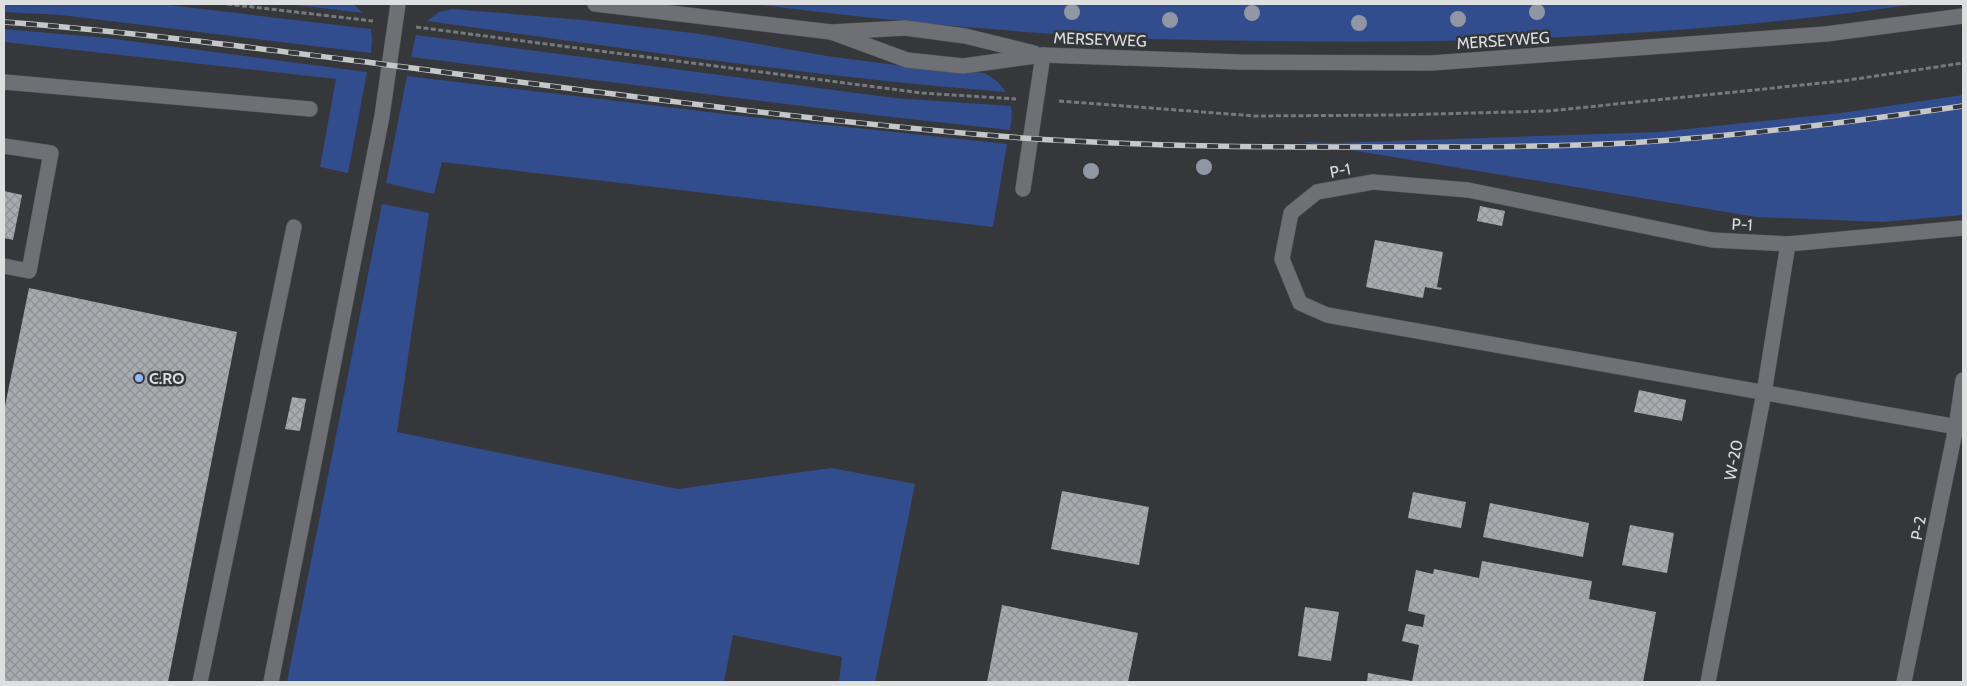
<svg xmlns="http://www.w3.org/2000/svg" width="1967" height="686" viewBox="0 0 1967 686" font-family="Cabin,sans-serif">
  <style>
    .green { fill: #324d8d }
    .building { fill: url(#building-cross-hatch) }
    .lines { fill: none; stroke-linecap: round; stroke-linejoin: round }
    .minor-casing { stroke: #535457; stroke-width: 16 }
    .path { stroke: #76787b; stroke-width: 3; stroke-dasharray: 5 2.5; stroke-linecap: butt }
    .minor { stroke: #6e7075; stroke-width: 15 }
    .rail-casing { stroke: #c5c7c9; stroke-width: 5.5 }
    .rail { stroke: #35373b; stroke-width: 4; stroke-dasharray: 11; stroke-linecap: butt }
    .tree { fill: #9096a4 }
    .poi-dot { fill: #95b6fd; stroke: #35373b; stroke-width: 2 }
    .labels { text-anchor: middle; stroke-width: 5; stroke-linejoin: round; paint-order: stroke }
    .street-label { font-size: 16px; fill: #dddfe1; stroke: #35373b }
    .poi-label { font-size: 16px; font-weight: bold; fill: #dddfe1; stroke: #35373b; text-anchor: start }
  </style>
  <defs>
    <pattern id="building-cross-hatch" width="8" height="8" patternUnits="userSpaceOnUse" patternTransform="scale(1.25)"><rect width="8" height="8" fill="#a7aaaf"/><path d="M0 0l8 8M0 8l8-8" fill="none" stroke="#8e9094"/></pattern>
  </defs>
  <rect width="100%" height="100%" fill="#35373b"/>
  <g class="green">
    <path d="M4,4h156l211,25 1,11 -1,13 -310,-38 -57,-3z"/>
    <path d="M287,4h66l10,9z"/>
    <path d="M755,4h1162c-217,31 -435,41 -654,37 -74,-1 -149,-2 -223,-8 -95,-7 -190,-17 -285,-29z"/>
    <path d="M452,9l131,11 118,14 126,22 76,10 82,7 13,9 8,10c-194,-15 -387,-45 -579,-71l12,-9z"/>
    <path d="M4,29l103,9 260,34 -19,101 -28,-6 16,-88 -332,-37z"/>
    <path d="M416,35l478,63 117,8 1,9 -2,15 -119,-13 -480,-60z"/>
    <path d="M407,76l335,40 265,28 -14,83 -551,-65 -8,32 -48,-11z"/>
    <path d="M1963,95v120l-81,7 -126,-5 -453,-75 32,1 324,-11 182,-19z"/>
    <path d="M382,204l47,9 -32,219 281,57 154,-21 83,16 -40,198h-36l3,-25 -109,-22 -9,47h-437z"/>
  </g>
  <g class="building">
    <path d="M4,191l18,4 -9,45 -9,-2z"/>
    <path d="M1480,206l25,5 -3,15 -25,-5z"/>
    <path d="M1375,240l68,12 -6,35 5,1 -1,2 -16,-3 -2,11 -57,-11z"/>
    <path d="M29,288l208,44 -69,350h-164v-271z"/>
    <path d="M1639,390l47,10 -4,21 -48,-9z"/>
    <path d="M292,397l14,2 -6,32 -15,-2z"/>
    <path d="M1062,491l87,16 -10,58 -88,-16z"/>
    <path d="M1413,492l53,10 -5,26 -53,-10z"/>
    <path d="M1490,503l99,20 -6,34 -100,-20z"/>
    <path d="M1630,525l44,8 -7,40 -45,-8z"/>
    <path d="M1482,561l110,20 -3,18 67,13 -13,70h-231l7,-37 -17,-4 4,-17 17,3 2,-12 -17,-4 8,-41 17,4 1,-5 45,9z"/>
    <path d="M1002,605l136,28 -10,49h-141z"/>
    <path d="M1305,607l34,5 -8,49 -33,-5z"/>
    <path d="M1368,673l44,8v1h-45z"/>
  </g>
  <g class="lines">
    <g class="minor-casing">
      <g id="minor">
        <path d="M595,4l236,28 74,-4 60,8 69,17"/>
        <path d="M831,32l76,28 56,6 80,-11 196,7 193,1 394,-29 137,-18"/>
        <path d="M4,82l306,27"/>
        <path d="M4,146l47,7 -22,118 -25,-5"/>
        <path d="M1023,189l20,-134"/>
        <path d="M1963,228l-175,16 -76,-4 -244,-50 -95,-8 -56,10 -26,21 -9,46 18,44 27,12 636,113"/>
        <path d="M200,682l94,-455"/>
        <path d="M271,682l111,-566 16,-112"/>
        <path d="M1708,682l56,-289 24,-149"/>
        <path d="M1904,682l52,-255 7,-47"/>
      </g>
    </g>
    <g class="path">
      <path d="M227,4l146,17"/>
      <path d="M416,27l506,66 94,6"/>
      <path d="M1059,101l196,15 143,-1 150,-4 294,-30 121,-18"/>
    </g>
    <use href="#minor" class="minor"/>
    <g class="rail-casing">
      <path id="rail" d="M4,22c118,9 236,24 354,39 209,27 418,56 628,74 115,10 231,12 346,12 99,0 198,1 297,-4 112,-7 223,-21 334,-37"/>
    </g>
    <use href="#rail" class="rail"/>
  </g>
  <g class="tree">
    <circle cx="1072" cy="12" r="8"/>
    <circle cx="1537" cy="12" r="8"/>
    <circle cx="1252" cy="13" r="8"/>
    <circle cx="1458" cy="19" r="8"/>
    <circle cx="1170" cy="20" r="8"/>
    <circle cx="1359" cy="23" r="8"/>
    <circle cx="1204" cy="167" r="8"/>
    <circle cx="1091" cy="171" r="8"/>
  </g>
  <circle class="poi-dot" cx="139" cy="378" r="5"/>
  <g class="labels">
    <g class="street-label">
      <text transform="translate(1100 39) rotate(2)" y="6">MERSEYWEG</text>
      <text transform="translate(1503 40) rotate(-4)" y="6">MERSEYWEG</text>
      <text transform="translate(1340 170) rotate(-11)" y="6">P-1</text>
      <text transform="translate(1742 224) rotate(3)" y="6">P-1</text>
      <text transform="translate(1733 460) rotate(-79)" y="6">W-20</text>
      <text transform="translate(1918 528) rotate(-79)" y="6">P-2</text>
    </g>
    <g class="poi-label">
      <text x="149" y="384">C.RO</text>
    </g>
  </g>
  <rect width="1967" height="686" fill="none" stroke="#dddfe1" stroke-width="10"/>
</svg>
